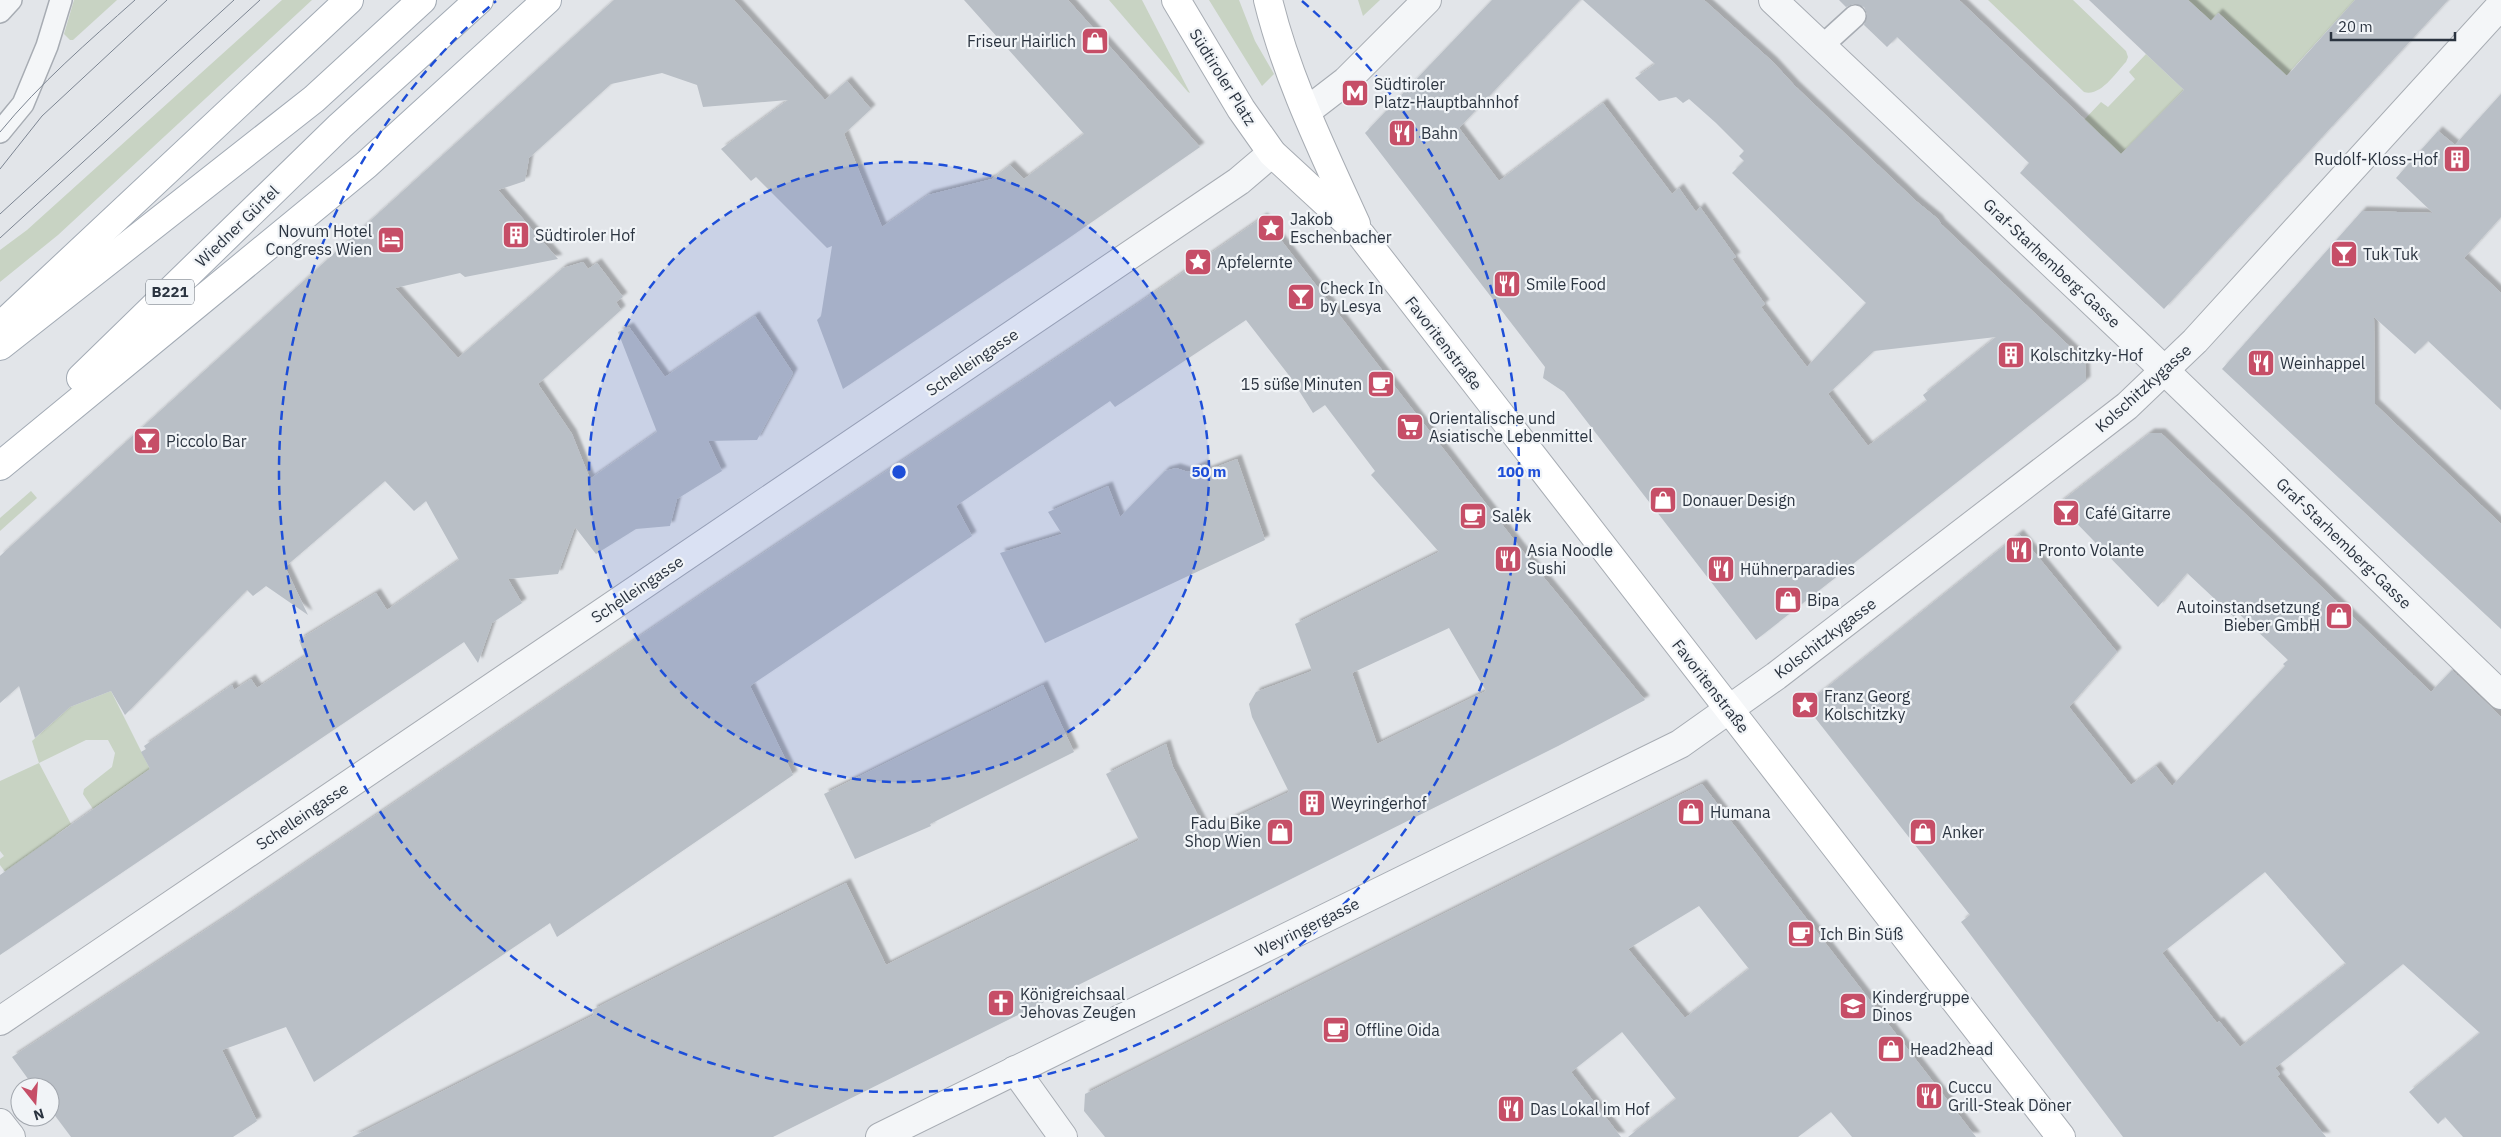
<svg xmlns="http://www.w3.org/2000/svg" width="2501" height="1137" viewBox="0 0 2501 1137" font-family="'IBM Plex Sans',sans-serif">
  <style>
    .green { fill: #c8d3c3 }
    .building { fill: #b9bfc6; fill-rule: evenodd; filter: url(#shadow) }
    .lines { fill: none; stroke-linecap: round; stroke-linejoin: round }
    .lane-casing { stroke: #a7acb3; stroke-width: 24 }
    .street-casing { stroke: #a7acb3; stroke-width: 30 }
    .secondary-casing { stroke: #a7acb3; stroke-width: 30 }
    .primary-casing { stroke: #a2aab4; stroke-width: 30 }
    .lane { stroke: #f4f6f8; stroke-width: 21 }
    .street { stroke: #f4f6f8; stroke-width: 28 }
    .secondary { stroke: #fff; stroke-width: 28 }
    .primary { stroke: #fff; stroke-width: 28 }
    .tram { stroke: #7c8592; stroke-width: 1 }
    .ring { fill: none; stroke: #1d4ed8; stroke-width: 2.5; stroke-dasharray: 9 6 }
    .labels { text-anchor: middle; stroke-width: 4.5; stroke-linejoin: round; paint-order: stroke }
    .shield { fill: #f1f4f7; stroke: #666e77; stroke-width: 1 }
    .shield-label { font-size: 15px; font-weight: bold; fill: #2b3440 }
    .poi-label { font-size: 16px; fill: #2b3440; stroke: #f1f4f7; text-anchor: start }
    .street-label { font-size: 16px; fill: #2b3440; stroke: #f1f4f7 }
    .centre { fill: #1d4ed8; stroke: #f1f4f7; stroke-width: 2.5 }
    .ring-label { font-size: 15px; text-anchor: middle; font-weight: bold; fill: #1d4ed8; stroke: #f1f4f7; stroke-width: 4.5; stroke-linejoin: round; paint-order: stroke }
  </style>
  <defs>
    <filter id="shadow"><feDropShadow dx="4.5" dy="-4.5" stdDeviation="1" flood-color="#0004"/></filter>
  </defs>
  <rect width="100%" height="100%" fill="#e2e5e9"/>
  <g class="green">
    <path d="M74,0h43l-44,40h-3l-6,-6z"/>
    <path d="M282,0h30l-254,235 -58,47v-32l27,-20z"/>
    <path d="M1109,0h33l48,93 -2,-1z"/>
    <path d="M1209,0h30l16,41 19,33 -12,12z"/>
    <path d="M1358,0h22l-17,16z"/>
    <path d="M1988,0h85l53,51 2,6 -2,5c-10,10 -25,35 -42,30z"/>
    <path d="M2188,0h167l-69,76 -67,-63 -8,8z"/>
    <path d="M2146,54l38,36 -68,71 -32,-41 17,-18 7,5 27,-28 -6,-7z"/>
    <path d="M31,491l6,7 -37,33v-13z"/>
    <path d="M111,691l39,78 -57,40 -10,-15 1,-5 28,-22 3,-14 -7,-13h-22l-47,23 32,61 -15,11 7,12 -51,34 -12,-16v-6l4,-3 -4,-5v-70l39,-18 -7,-22 38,-34z"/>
  </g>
  <g class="building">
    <path d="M614,0h120l91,100 22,-19 24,28 -27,25 38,93 46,-32 64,-16 18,-14 14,14 60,-45 -120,-134h104l132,147 -134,93 -223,149 -26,-69 4,-4 11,-70 -5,2 -71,-71 -5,4 -30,-32 67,-49 -85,7 -6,-22 -35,-12 -51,11 -82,74 -4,23 -27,9 60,69 -93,18 -5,-4 -65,15 63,70 105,-90 20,-6 5,7 9,-6 26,34 -7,5 5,8 -83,74 34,50 18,45 67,-47 -39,-100 11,-5 36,50 90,-61 38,57 -36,67 -49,1 14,30 -45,28 -7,27 -34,3 -40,25 -21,-27 -17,47 -50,5 14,24 -30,20 -14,40 -14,-21 -464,313v-80l150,-106 -9,-17 5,-3 -2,-3 88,-61 2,5 17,-11 6,9 48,-32 -6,-16 77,-47 11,17 72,-50 -33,-59 -12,10 -29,-30 -100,86 23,48 -42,-29 -13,10 -6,-6 -122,125 -14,-24 -41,16 -35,31 -16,-52 -19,17v-147z"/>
    <path d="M1492,0h88l-121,128 40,53 104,-78 69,91 7,-6 17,24 4,-5 36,50 -4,2 33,45 -4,3 46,60 59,-64 -134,-130 12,-12 -5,-5 5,-5 -28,-28 -27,-24 -6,4 -7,-6 -17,4 -24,-23 20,-14 -72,-64h121l69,62 22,24 121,115 22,18 3,5 144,137 1,20 -330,259 -192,-248 -21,-14 2,-11 -180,-234zM1996,337l-73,58 4,6 -59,45 -40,-52 46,-43z"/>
    <path d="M1839,0h120l162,154 63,-64 -95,-90h99l23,21 7,-8 69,63 68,-76h93l-284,309 -144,-136 9,-10 -132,-126 -10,10 -23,-22 3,-11 -3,-7 -11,-3 -7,3z"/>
    <path d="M2501,94v123l-37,41 37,35v117l-73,-69 -13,13 -41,-37 1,87 126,120v105l-279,-260 140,-158 71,2 -37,-35 42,-47 17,14z"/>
    <path d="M1263,217l273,351 109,132 -87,46 -785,391h-421l242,-122 -2,-5 128,-65 126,-62 40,82 253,-125 -33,-66 60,-30 7,23 33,64 83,-39 -37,-75 -3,-13 7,-12 56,-21 -17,-47 144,-72 -68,-77 4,-4 -50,-66 -12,8 -22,-35 -45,-58 -131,87 -5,-6 -154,105 16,30 -222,150 43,89 -236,162 -7,-14 -236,159 -28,-55 -64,23 35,71 -24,16h-162l-21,-28v-22h-16l-22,-30 218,-143 475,-322 428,-285zM1449,628l37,63 -109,53 -25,-71z"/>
    <path d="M2150,433h11l270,259 21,-22 49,47v420h-38l-18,-20 -7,7 -29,-32 71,-59 -77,-69 -128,104 5,6 -3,2 49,61h-203l-162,-215 9,-7 -165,-210 214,-171 98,118 -48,55 62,78 25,-19 16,20 113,-120 -2,-2 5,-4 -50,-47 -4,4 -47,-44 -29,34 -100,-103zM2265,872l81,92 -106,83 -21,-26 -2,2 -55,-70z"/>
    <path d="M1237,459l28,81 -220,103 -45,-90 62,-19 -14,-22 60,-26 12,31 45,-46 11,-3 12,4 16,-8 2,7z"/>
    <path d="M1043,685l31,67 -144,72 1,2 -76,33 -31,-65z"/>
    <path d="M1702,784l274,353h-124l-21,-25 -33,25h-170l48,-38 -54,-67 -51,40 50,65h-516l-21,-26 1,-17zM1699,906l50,63 -64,49 -57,-69z"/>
  </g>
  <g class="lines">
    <g class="lane-casing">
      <g id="lane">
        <path d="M0,12l11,-12"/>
        <path d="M1822,46l33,-30"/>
        <path d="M0,132l23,-28 24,-58 14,-46"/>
      </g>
    </g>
    <g class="street-casing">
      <g id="street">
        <path d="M1773,0l362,342 366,353"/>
        <path d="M1307,111l39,-30 81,-81"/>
        <path d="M0,1021l1239,-840 33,-28"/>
        <path d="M1015,1070l48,67"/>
        <path d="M0,1123l11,14"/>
        <path d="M880,1137l800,-393 96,-68 351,-270 68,-65 306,-336"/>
      </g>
    </g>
    <g class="secondary-casing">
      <g id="secondary">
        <path d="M1176,0l65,109 31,44 89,82 700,902"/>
        <path d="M1268,0c19,78 55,151 88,224"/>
      </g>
    </g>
    <g class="primary-casing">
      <g id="primary">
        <path d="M7,320l342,-320"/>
        <path d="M0,346l314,-247 108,-99"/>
        <path d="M81,378l259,-252 139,-126"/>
        <path d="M0,466l366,-301 181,-165"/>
      </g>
    </g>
    <use href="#lane" class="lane"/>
    <use href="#street" class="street"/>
    <use href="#secondary" class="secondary"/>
    <use href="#primary" class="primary"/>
    <g class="tram">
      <path d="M0,132c40,-49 88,-90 135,-132"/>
      <path d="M0,169l42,-53 125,-116"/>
      <path d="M0,214l234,-214"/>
      <path d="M0,238l260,-238"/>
    </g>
  </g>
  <circle cx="899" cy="472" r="310" fill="#1d4ed8" fill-opacity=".12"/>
  <g class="ring">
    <circle cx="899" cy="472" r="310"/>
    <path d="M1302 1A620 620 0 1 1 496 1"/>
  </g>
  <defs>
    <g id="shop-square" transform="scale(1.4375)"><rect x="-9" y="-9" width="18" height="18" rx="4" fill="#c64e67" stroke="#f1f4f7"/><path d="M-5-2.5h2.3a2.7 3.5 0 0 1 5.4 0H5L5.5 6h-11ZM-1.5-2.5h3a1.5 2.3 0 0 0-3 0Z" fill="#fff"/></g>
    <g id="metro-square" transform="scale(1.4375)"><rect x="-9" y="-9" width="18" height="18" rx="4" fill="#c64e67" stroke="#f1f4f7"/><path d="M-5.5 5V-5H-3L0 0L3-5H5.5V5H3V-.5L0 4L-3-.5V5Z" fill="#fff"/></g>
    <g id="restaurant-square" transform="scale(1.4375)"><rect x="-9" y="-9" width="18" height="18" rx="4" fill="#c64e67" stroke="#f1f4f7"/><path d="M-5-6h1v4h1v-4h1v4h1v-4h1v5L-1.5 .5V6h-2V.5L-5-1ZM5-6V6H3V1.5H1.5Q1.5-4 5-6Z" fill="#fff"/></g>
    <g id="building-square" transform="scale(1.4375)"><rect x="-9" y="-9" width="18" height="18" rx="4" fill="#c64e67" stroke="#f1f4f7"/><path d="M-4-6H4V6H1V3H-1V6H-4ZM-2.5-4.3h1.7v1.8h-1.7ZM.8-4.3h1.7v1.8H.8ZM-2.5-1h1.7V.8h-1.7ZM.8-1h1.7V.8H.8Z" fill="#fff"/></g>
    <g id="sight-square" transform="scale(1.4375)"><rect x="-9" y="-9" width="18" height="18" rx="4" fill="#c64e67" stroke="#f1f4f7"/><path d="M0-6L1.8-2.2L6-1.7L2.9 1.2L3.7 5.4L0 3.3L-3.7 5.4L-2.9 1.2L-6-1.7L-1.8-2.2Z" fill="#fff"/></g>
    <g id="hotel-square" transform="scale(1.4375)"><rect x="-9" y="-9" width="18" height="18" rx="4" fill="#c64e67" stroke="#f1f4f7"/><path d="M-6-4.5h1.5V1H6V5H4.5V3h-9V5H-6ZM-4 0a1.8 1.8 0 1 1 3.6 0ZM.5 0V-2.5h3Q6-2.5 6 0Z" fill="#fff"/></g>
    <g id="bar-square" transform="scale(1.4375)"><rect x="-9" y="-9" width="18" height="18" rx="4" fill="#c64e67" stroke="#f1f4f7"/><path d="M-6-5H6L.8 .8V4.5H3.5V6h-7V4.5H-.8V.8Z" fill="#fff"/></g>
    <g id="cafe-square" transform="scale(1.4375)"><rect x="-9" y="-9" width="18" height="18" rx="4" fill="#c64e67" stroke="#f1f4f7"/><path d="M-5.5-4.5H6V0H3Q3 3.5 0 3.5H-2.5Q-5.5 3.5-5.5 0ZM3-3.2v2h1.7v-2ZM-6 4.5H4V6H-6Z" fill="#fff"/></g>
    <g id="supermarket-square" transform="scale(1.4375)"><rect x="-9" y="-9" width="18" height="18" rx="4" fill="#c64e67" stroke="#f1f4f7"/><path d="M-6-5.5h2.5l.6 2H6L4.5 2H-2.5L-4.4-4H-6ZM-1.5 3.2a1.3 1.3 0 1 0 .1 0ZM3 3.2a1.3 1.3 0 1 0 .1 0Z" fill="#fff"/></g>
    <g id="church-square" transform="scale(1.4375)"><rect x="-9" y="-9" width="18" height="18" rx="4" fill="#c64e67" stroke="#f1f4f7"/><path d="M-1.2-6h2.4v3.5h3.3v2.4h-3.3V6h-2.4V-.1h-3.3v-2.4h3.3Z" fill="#fff"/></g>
    <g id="school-square" transform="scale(1.4375)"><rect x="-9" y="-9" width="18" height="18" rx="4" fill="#c64e67" stroke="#f1f4f7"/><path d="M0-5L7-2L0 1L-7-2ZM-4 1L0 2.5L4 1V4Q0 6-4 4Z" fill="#fff"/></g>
  </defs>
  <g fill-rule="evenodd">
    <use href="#shop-square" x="1095" y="41"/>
    <use href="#metro-square" x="1355" y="93"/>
    <use href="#restaurant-square" x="1402" y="133"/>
    <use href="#building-square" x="2457" y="159"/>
    <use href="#sight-square" x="1271" y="228"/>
    <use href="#building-square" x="516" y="235"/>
    <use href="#hotel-square" x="391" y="240"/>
    <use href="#bar-square" x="2344" y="254"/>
    <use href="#sight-square" x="1198" y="262"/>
    <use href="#restaurant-square" x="1507" y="284"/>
    <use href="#bar-square" x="1301" y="297"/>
    <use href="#building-square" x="2011" y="355"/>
    <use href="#restaurant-square" x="2261" y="363"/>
    <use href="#cafe-square" x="1381" y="384"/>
    <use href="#supermarket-square" x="1410" y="427"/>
    <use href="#bar-square" x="147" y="441"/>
    <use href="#shop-square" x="1663" y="500"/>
    <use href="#bar-square" x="2066" y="513"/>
    <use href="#cafe-square" x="1473" y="516"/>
    <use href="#restaurant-square" x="2019" y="550"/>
    <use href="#restaurant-square" x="1508" y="559"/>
    <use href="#restaurant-square" x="1721" y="569"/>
    <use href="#shop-square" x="1788" y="600"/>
    <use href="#shop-square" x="2339" y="616"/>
    <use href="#sight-square" x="1805" y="705"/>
    <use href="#building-square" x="1312" y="803"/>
    <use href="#shop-square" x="1691" y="812"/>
    <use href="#shop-square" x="1280" y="832"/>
    <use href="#shop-square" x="1923" y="832"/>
    <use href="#cafe-square" x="1801" y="934"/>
    <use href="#church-square" x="1001" y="1003"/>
    <use href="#school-square" x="1853" y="1006"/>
    <use href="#cafe-square" x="1336" y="1030"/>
    <use href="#shop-square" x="1891" y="1049"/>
    <use href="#restaurant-square" x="1929" y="1096"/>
    <use href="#restaurant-square" x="1511" y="1109"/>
  </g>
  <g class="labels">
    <rect class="shield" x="146" y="279.5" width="48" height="25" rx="4"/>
    <g class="shield-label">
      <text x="170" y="297">B221</text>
    </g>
    <g class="poi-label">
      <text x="1076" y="47" text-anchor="end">Friseur Hairlich</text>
      <text x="1374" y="90">Südtiroler<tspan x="1374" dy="18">Platz-Hauptbahnhof</tspan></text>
      <text x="1421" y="139">Bahn</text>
      <text x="2438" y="165" text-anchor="end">Rudolf-Kloss-Hof</text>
      <text x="1290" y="225">Jakob<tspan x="1290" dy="18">Eschenbacher</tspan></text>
      <text x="372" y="237" text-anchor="end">Novum Hotel<tspan x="372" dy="18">Congress Wien</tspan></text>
      <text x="535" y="241">Südtiroler Hof</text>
      <text x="2363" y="260">Tuk Tuk</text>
      <text x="1217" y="268">Apfelernte</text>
      <text x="1526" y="290">Smile Food</text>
      <text x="1320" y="294">Check In<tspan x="1320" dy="18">by Lesya</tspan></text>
      <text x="2030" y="361">Kolschitzky-Hof</text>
      <text x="2280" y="369">Weinhappel</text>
      <text x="1362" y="390" text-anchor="end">15 süße Minuten</text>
      <text x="1429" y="424">Orientalische und<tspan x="1429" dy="18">Asiatische Lebenmittel</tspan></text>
      <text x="166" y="447">Piccolo Bar</text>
      <text x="1682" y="506">Donauer Design</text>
      <text x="2085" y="519">Café Gitarre</text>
      <text x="1492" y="522">Salek</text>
      <text x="1527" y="556">Asia Noodle<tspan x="1527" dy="18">Sushi</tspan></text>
      <text x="2038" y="556">Pronto Volante</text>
      <text x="1740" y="575">Hühnerparadies</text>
      <text x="1807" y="606">Bipa</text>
      <text x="2320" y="613" text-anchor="end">Autoinstandsetzung<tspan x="2320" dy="18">Bieber GmbH</tspan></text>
      <text x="1824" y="702">Franz Georg<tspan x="1824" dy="18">Kolschitzky</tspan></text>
      <text x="1331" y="809">Weyringerhof</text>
      <text x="1710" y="818">Humana</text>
      <text x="1261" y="829" text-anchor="end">Fadu Bike<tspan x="1261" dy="18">Shop Wien</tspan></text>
      <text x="1942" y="838">Anker</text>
      <text x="1820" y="940">Ich Bin Süß</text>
      <text x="1020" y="1000">Königreichsaal<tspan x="1020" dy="18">Jehovas Zeugen</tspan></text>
      <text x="1872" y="1003">Kindergruppe<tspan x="1872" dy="18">Dinos</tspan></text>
      <text x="1355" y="1036">Offline Oida</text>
      <text x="1910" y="1055">Head2head</text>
      <text x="1948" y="1093">Cuccu<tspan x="1948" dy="18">Grill-Steak Döner</tspan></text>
      <text x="1530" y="1115">Das Lokal im Hof</text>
    </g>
    <g class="street-label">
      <text transform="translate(1223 77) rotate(58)" y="6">Südtiroler Platz</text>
      <text transform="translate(237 226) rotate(-44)" y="6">Wiedner Gürtel</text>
      <text transform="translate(2052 263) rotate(43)" y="6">Graf-Starhemberg-Gasse</text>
      <text transform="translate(1444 343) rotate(52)" y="6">Favoritenstraße</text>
      <text transform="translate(972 362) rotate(-34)" y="6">Schelleingasse</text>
      <text transform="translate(2143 388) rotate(-42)" y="6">Kolschitzkygasse</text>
      <text transform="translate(2344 543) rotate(44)" y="6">Graf-Starhemberg-Gasse</text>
      <text transform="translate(637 589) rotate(-34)" y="6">Schelleingasse</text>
      <text transform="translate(1825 638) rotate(-37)" y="6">Kolschitzkygasse</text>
      <text transform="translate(1711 686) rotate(52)" y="6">Favoritenstraße</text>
      <text transform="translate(302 816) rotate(-34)" y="6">Schelleingasse</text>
      <text transform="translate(1307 927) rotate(-26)" y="6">Weyringergasse</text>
    </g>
  </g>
  <circle cx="899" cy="472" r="8" class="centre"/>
  <g class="ring-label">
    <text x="1209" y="477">50 m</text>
    <text x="1519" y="477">100 m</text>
  </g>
  <g transform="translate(35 1102) rotate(163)"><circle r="24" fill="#f1f4f7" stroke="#a2a7ae"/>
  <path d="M0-4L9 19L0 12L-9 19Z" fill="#c64e67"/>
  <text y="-8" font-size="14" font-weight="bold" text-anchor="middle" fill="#2b3440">N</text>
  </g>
  <path d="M2331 32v8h124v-8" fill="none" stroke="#2b3440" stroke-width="2.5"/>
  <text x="2338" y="32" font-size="15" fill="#2b3440" stroke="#f1f4f7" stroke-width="4" paint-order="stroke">20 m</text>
</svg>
